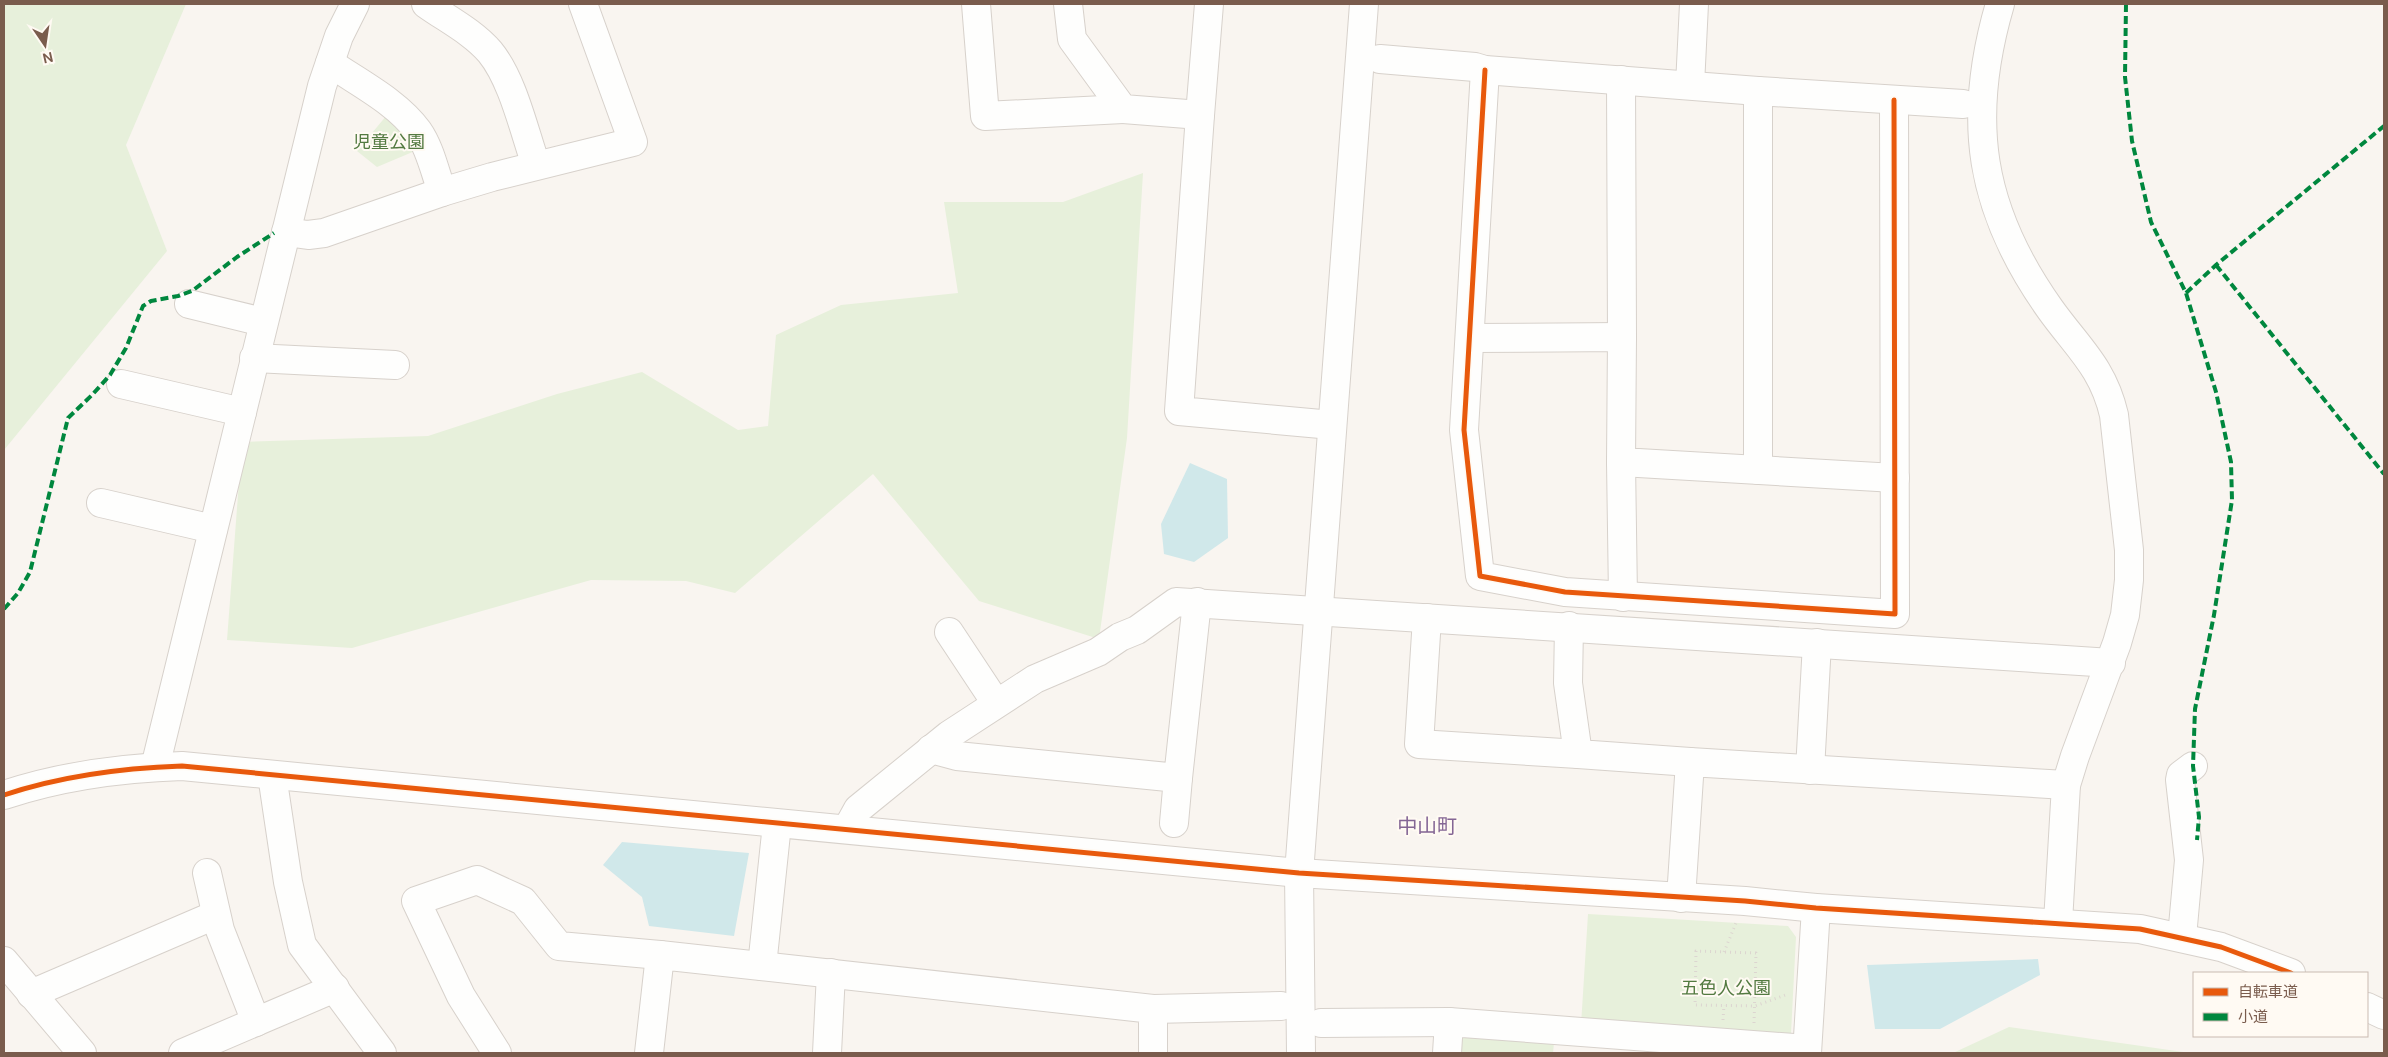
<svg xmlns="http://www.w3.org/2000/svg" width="2388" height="1057" viewBox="0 0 2388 1057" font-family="'DM Sans','Noto Sans JP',sans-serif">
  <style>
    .green { fill: #e7f0db }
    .water { fill: #d0e8ea }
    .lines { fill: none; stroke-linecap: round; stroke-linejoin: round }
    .minor-casing { stroke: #d7d1cb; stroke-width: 30 }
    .path { stroke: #dcd5d0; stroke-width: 3; stroke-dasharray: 1 4; stroke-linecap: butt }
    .minor { stroke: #fefefd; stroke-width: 28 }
    .quiet { stroke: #00873e; stroke-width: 4; stroke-dasharray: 8 4; stroke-linecap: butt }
    .cycleway-casing { stroke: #fffaf3; stroke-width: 8 }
    .cycleway { stroke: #e8590c; stroke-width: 5 }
    .labels { text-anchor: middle; stroke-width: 4; stroke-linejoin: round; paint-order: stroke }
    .park-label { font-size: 18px; fill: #537a41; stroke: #fffaf3 }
    .quarter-label { font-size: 20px; fill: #846695; stroke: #fffaf3 }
  </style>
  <rect width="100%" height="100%" fill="#f9f5f0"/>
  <g class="green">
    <path d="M4,4h182l-60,141 41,106 -163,199z"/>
    <path d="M387,115l12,9 16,27 -38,16 -20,-16z"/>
    <path d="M1143,173l-16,265 -28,201 -120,-38 -106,-127 -138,119 -49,-12 -95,-1 -239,68 -125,-8 15,-198 186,-6 129,-42 85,-22 96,58 30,-4 8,-91 65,-30 117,-12 -14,-91h119z"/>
    <path d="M1588,914l200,12 8,11 -6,116h-113l1,-20 -97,-8z"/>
    <path d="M2009,1027l181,26h-237z"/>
    <path d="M1466,1036l88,7 -1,10h-95l-1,-12z"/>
  </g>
  <g class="water">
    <path d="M1190,463l37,16 1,59 -34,24 -30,-8 -3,-30z"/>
    <path d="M622,842l127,11 -15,83 -85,-10 -7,-29 -39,-32z"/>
    <path d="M2038,959l2,16 -100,54h-65l-8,-64z"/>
  </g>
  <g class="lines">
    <g class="minor-casing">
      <g id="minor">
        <path d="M426,4c21,15 47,28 64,48 23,28 34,79 46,113"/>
        <path d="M976,4l9,112 138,-7"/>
        <path d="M1068,4l4,35 51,70 77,6 -21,296 153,14"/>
        <path d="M2000,4c-34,116 -21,205 50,305 27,38 53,58 64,106l15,135v30l-4,35 -8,28 -42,113 -9,29 -8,137"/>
        <path d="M1380,59l95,8 10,3 273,21 205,13"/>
        <path d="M330,63c29,20 67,39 88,68 12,17 17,41 24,61"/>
        <path d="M1485,70l-21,360 16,146 85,16 330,22 -1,-514"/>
        <path d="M1621,80l1,257"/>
        <path d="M1690,85l4,-81"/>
        <path d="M1200,115l9,-111"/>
        <path d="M286,232l22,3 16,-2 118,-41 50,-15 141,-35 -50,-138"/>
        <path d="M189,304l74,18"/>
        <path d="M1470,338l152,-1 -1,125 274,16"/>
        <path d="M254,358l141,7"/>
        <path d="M121,384l121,28"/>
        <path d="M1621,462l2,135"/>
        <path d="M1758,470v-379"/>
        <path d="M101,503l112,26"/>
        <path d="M1427,618l-8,126 159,10"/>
        <path d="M1569,626l-1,57 10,71 112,8"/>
        <path d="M949,632l47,71"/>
        <path d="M931,749l26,7 221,22 19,-176"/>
        <path d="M155,767l167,-681 17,-50 16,-32"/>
        <path d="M1810,770l7,-127"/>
        <path d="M272,775l16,107 14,63 80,108"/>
        <path d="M4,795c57,-19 118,-27 178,-29l1117,107 446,28 71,7 324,21 81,18 70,26"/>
        <path d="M1174,823l4,-45"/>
        <path d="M847,829l11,-20 91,-74 86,-56 63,-27 22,-15 17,-7 39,-28 935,61"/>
        <path d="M207,873l13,57 36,92"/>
        <path d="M1681,898l9,-136 376,23"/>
        <path d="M2182,937l7,-77 -9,-80 1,-5 12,-9"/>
        <path d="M4,961l78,92"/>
        <path d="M762,966l15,-142"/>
        <path d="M31,994l184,-79"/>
        <path d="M2367,1007l17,8"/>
        <path d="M1153,1009l128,-3"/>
        <path d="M1321,1023l128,-1"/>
        <path d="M183,1053l152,-65"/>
        <path d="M497,1053l-36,-57 -45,-95 61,-21 46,21 36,45 101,9"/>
        <path d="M649,1053l11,-98 493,54v44"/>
        <path d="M827,1053l4,-80"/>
        <path d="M1301,1053l-2,-180 65,-869"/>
        <path d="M1447,1053l2,-31 358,27"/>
        <path d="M1807,1053l9,-145"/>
      </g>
    </g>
    <g class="path">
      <path d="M1724,952l12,-29"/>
      <path d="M1723,1020l1,-15"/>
      <path d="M1754,1023l2,-70 -60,-2 -1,54 60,1 33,-12"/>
    </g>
    <use href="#minor" class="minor"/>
    <g class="quiet">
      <path d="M2126,4l-1,73 7,64 19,81 35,71 30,99 15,70 1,38 -18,115 -19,94 -2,57 6,51 -2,23"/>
      <path d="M2216,265l168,209"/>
      <path d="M2186,293l30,-28 168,-139"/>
      <path d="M4,609l14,-16 12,-21 38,-154 24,-23 18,-20 16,-27 17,-42 8,-5 27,-5 14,-5 45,-34 37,-24"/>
    </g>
    <g class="cycleway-casing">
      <g id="cycleway">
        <path d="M1485,70l-21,360 16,146 85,16 330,22 -1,-514"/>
        <path d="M4,795c57,-19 118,-27 178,-29l1117,107 446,28 71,7 324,21 81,18 70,26"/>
      </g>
    </g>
    <use href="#cycleway" class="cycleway"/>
  </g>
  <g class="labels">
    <g class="park-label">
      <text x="389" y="148">児童公園</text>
      <text x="1726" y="994">五色人公園</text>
    </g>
    <g class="quarter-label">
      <text x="1427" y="833">中山町</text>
    </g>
  </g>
  <rect width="2388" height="1057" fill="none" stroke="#7a5c4d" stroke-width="10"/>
  <rect x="2193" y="972" width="175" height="65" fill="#fffaf3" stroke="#cabbb1"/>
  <rect x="2203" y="988" width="25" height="8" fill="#e8590c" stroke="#cabbb1"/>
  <text x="2238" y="997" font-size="15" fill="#7a5c4d">自転車道</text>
  <rect x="2203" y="1013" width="25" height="8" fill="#00873e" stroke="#cabbb1"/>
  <text x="2238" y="1022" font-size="15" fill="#7a5c4d">小道</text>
  <g transform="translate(45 45) rotate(167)" stroke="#fffaf3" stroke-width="4" paint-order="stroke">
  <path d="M0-4L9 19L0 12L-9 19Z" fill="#7a5c4d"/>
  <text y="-8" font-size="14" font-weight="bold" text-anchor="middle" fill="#7a5c4d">N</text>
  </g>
</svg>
